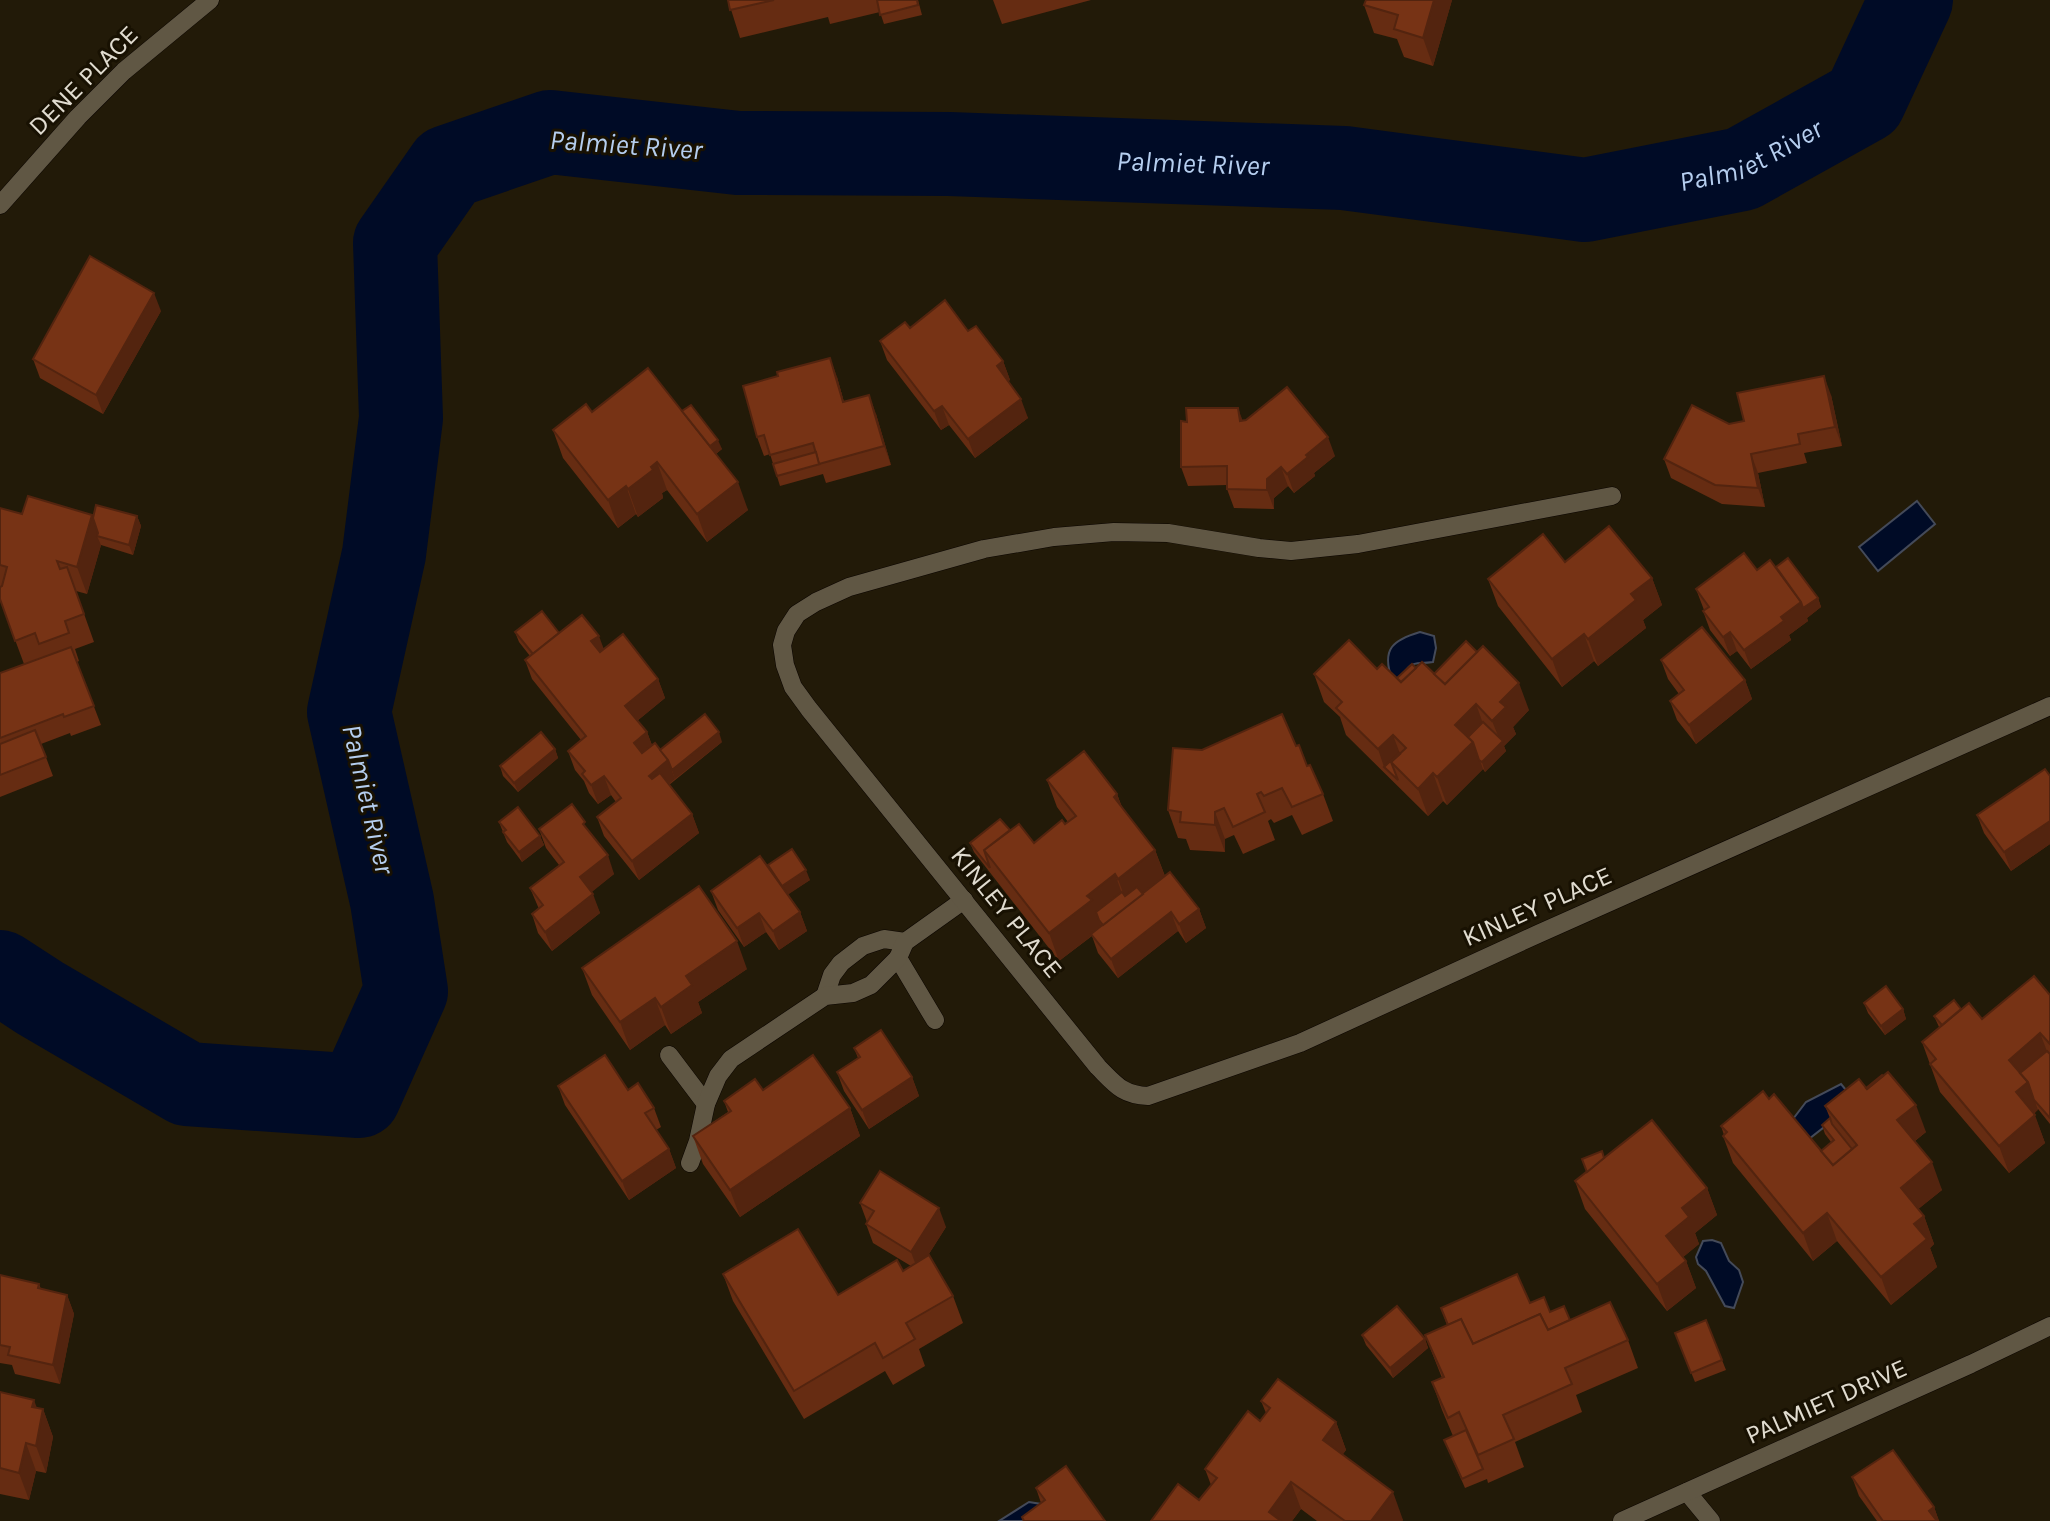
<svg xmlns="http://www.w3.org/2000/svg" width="2050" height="1521" viewBox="0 0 2050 1521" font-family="Karla,sans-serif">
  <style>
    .water { fill: #000b26; stroke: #444a59; stroke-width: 2 }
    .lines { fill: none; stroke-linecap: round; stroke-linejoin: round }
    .river { stroke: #000b26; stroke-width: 84 }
    .service-casing { stroke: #0b0500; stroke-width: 19 }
    .minor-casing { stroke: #0b0500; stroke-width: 19 }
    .service { stroke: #605744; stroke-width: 18 }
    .minor { stroke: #605744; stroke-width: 18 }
    .wall { fill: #662c12 }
    .shaded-wall { fill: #53240f }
    .building { fill: #773315; stroke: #53240f; stroke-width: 2 }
    .labels { text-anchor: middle; stroke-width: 6; stroke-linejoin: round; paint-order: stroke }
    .street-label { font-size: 26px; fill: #e1dcd0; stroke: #181102 }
    .water-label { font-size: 28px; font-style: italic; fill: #b5ceef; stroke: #181102 }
  </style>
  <rect width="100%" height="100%" fill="#221a08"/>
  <g class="water">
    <path d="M1917,501l18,23 -57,47 -19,-24z"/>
    <path d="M1420,632l14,4 2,12 -3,14c-21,3 -21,-3 -33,17h-8c-11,-30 1,-39 28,-47z"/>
    <path d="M1841,1084l15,18 -51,40 -15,-19 16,-21z"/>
    <path d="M1712,1240l9,3 8,18 10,9 4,12 -9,26 -9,-2 -19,-35 -8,-7 -2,-7 7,-16z"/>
    <path d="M1029,1502l12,2 4,17h-46z"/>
  </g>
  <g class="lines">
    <path class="river" id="s1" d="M0,972l40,26 147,86 172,12 47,-105 -14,-90 -43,-189 35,-158 17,-136 -6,-175 53,-76 102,-35 188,21 211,1 395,14 241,32 157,-31 122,-68 47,-101"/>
    <g class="service-casing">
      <g id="service">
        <path d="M898,958l37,62"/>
        <path d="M825,996l7,-21 9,-12 22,-17 21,-7 21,3"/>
        <path d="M669,1055l37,49"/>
        <path d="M690,1163l8,-22 8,-37 12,-28 13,-17 94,-63 28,-3 18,-8 27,-27 7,-16 59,-42"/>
        <path d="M1687,1492l24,29"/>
      </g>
    </g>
    <g class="minor-casing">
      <g id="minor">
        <path d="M0,205l78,-88 46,-46 86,-71"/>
        <path d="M1612,496l-254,48 -67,7 -32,-3 -91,-15 -54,-1 -60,5 -70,12 -135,38 -33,15 -19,12 -11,17 -4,14 3,20 8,22 16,22 289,358c17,17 24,28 50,29l152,-53 238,-109 512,-228"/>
        <path d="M1622,1521l349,-157 79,-38"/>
      </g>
    </g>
    <use href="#service" class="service"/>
    <use href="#minor" class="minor"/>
  </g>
  <g class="wall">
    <path d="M728,0h190l4,15 -38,9 -4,-12 -50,12 -2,-7 -88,21z"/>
    <path d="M993,0h98l-89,24z"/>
    <path d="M1366,0h86l-19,66 -29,-9 -7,-18 -23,-6 -10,-28z"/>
    <path d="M161,311l-58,103 -63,-36 -7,-19z"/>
    <path d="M910,328l58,3 35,30 7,19 -2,1 20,37 -53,40 -26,-33 -8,5 -54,-70 -7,-19z"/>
    <path d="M837,377l7,25 32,12 15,51 -65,18 -3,-9 -43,12 -10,-32 -6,2 -7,-19z"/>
    <path d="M1831,395l11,51 -38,7 3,10 -49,10 7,34 -43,-3 -51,-26 -7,-19 65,-35 15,-3z"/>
    <path d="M682,411l40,38 -6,5 32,56 -41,32 -40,-52 -5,3 1,5 -25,19 -2,-3 -18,14 -55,-70 -10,-28 39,-18z"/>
    <path d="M1243,421l92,35 -21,17 1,3 -21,17 -6,-7 -14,12v11l-40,-1 -7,-19v-4l-39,1 -7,-19 6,-45z"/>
    <path d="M0,508l22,6 70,1 1,3 44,-2 4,10 -8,29 -32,-10 -14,49 -11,-3 18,51 -19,7 4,12 -2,1 24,63 -30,11 -1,-3 -29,11 12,32 -53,21v-124l24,-9 -24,-65z"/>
    <path d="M1565,562l87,16 10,27 -19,15 3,8 -48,38 -4,-5 -32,26 -64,-81 -10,-27z"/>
    <path d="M1776,567l42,31 3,9 -14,11 1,3 -19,14 2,5 -40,29 -14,-18 -7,5 -20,-26 -7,-19 1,-1 -8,-21 61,-19z"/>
    <path d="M515,632l44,1 45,16 54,30 7,19 -28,23 10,11 5,13 8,5 62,-8 -53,43 23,29 7,19 -60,47 -35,-44 -7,-19 19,-15 -5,-7 -13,9 -9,-11 -5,-12 -9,-11 -7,-19 13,-11 -49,-61 -7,-19 5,-4 -11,-14z"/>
    <path d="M1661,660l84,20 7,19 -56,45 -19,-24 -7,-19 9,-7 -11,-15z"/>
    <path d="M1416,668l113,42 -16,17 3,7 -12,12 2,5 -21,21 -2,-3 -36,36 -4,-4 -15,15 -82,-81 -6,-18 -16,-15 -10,-28 63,-5 20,9z"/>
    <path d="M1296,746l27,48 10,27 -31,14 -10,-20 -18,8 -3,-4 -3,2 7,19 -32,14 -9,-19 -9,4v13l-35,-2 -4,-11 -8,-1 -10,-28 34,-60z"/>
    <path d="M555,749l3,9 -40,34 -15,-16 -3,-10z"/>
    <path d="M2050,776v68l-39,27 -27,-38 -7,-18z"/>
    <path d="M1047,780l70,14 5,13 33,43 10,26 34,33 7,19 -20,15 -8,-12 -60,47 -20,-25 -6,-17 -33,25 -85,-109 -4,-9 40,-13 24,13 34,-21 -11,-15z"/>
    <path d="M499,822l41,14 4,9 -22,17 -15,-20z"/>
    <path d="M539,829l50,2 25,43 -23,18 9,21 -48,38 -14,-18 -6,-19 7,-5 -9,-21 29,-23 -13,-17z"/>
    <path d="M768,865l42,15 -22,14 12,18 7,19 -28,19 -13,-18 -22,15 -26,-37 -7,-19 59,-21z"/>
    <path d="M582,968l165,1 -49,33 4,11 -31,21 -6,-9 -35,25 -38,-55z"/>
    <path d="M2050,995v129l-12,-15 -4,5 11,29 -36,30 -69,-81 -18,-50 17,-15 -5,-11 27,-7 21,10z"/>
    <path d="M1864,1003l39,6 3,10 -21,16 -17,-22z"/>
    <path d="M854,1048l58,29 7,19 -50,33 -25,-38 -7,-19 21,-14z"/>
    <path d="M558,1086l70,4 26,18 7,19 -5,3 13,19 7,19 -47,32 -64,-95z"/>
    <path d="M1866,1088l60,44 -11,9 27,49 -24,19 6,7 10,28 -4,4 7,19 -46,38 -54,-64 -24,20 -80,-98 -10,-27 1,-1 -3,-9 48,-27 52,52 10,-9 -6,-8 -3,-9 8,-7 -5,-12z"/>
    <path d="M763,1090l87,18 10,28 -120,81 -37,-53 -10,-28 35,-24 -4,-11z"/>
    <path d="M1604,1158l103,30 10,27 -22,18 4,11 -16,13 3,4 10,27 -29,23 -82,-102 -10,-28z"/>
    <path d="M860,1203l86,24 -19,30 26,39 10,27 -44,26 6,17 -32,19 -8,-14 -81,48 -71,-118 -10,-27 115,21 65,-24 8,-5 -38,-23 -7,-19 1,-2z"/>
    <path d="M0,1275l39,9 2,5 26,6 7,19 -14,70 -45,-10 -3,-9 -12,-2z"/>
    <path d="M1530,1303l20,9 78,28 10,28 -62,27 6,17 -67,30 9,25 -36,16 -1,-4 -22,9 -21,-48 9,-4 -11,-26 -10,-28 10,-4 -17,-43 22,-10 -6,-17z"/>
    <path d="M1706,1320l20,50 -31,12 -20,-49z"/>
    <path d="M1362,1335l63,4 3,9 -35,30 -27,-33z"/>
    <path d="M0,1392l37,16 6,1 10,28 -7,36 -10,-2 -7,29 -29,-6z"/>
    <path d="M1261,1401l75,21 10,28 -4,5 61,65 -1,1h-85l-16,-12 -9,12h-141l48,-21 12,-15 -6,-16 55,-48 6,-8z"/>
    <path d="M1852,1477l82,30 5,14h-62l-18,-25z"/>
    <path d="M1036,1488l69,33h-82l-1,-4 19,-14z"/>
  </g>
  <g class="shaded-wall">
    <path d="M1434,0h18l-19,66 -10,-28z"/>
    <path d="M154,293l7,18 -58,103 -7,-19z"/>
    <path d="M830,358l7,19 12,44 -6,-19z"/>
    <path d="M1003,361l7,19 -6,5 -7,-19z"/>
    <path d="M1824,376l7,19 11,51 -7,-19z"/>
    <path d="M869,395l7,19 15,51 -7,-19z"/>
    <path d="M1021,399l7,19 -53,40 -7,-19z"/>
    <path d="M942,406l7,19 -8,5 -7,-19z"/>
    <path d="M1238,408l7,19 -5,-6z"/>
    <path d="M1328,437l7,19 -21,17 1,3 -21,17 -7,-19 19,-19z"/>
    <path d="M718,440l4,9 -13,10 -4,-9z"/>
    <path d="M1751,454l7,19 7,34 -7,-19z"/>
    <path d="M657,462l10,28 -5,3 1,5 -25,19 -10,-28 23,-22z"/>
    <path d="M1281,467l7,19 -14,12v11l-7,-19v-11z"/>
    <path d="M738,482l10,28 -41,32 -10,-28z"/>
    <path d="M626,486l10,28 -18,14 -10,-28z"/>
    <path d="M92,515l7,21h-2l4,9 -14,49 -10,-27z"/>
    <path d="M137,516l4,10 -8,29 -4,-10z"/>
    <path d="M1652,578l10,27 -19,15 3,8 -48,38 -10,-27 43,-45z"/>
    <path d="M1818,598l3,9 -14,11 1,3 -19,14 2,5 -40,29 -7,-19 37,-33 20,-15z"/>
    <path d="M1730,632l7,19 -7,5 -7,-19z"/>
    <path d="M1584,634l10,27 -32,26 -10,-28z"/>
    <path d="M599,636l7,19 -8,5 -7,-19z"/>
    <path d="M658,679l7,19 -33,27 -7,-19z"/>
    <path d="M1745,680l7,19 -56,45 -7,-19z"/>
    <path d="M1519,683l10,27 -16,17 3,7 -12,12 2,5 -21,21 -3,-10 19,-19 -9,-22 8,-19z"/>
    <path d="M1476,704l10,28 -12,12 9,25 -36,36 -10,-28 18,-52z"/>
    <path d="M647,732l7,19 -13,10 -7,-18z"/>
    <path d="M719,732l3,10 -47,37 -3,-9z"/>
    <path d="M1393,735l10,27h-12l-7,5 -6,-18z"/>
    <path d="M555,749l3,9 -40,34 -4,-9z"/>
    <path d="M668,760l7,19 -19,16 -7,-19z"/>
    <path d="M1433,773l10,28 -15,15 -10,-27z"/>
    <path d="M604,776l7,19 -13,9 -7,-19z"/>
    <path d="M1117,794l10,28 -13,-25z"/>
    <path d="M1215,812l10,27v13l-10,-27z"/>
    <path d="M692,814l7,19 -60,47 -7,-19z"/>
    <path d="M2050,821v23l-39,27 -7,-19z"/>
    <path d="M540,836l4,9 -22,17 -3,-10z"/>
    <path d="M1155,850l10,27 -37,29 -10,-27z"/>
    <path d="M608,855l6,19 -27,22 -7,-19z"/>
    <path d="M806,870l4,10 -24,16 -4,-10z"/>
    <path d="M1115,874l10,28 -26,18 3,8 -43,33 -10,-28 38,-37z"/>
    <path d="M593,894l7,19 -48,38 -7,-19z"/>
    <path d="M1199,909l7,19 -20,15 -7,-19z"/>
    <path d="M800,912l7,19 -28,19 -6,-19z"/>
    <path d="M1171,912l7,19 -60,47 -7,-19z"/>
    <path d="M759,913l7,19 -22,15 -7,-19z"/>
    <path d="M737,941l10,28 -49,33 4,11 -31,21 -10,-27 25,-31z"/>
    <path d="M655,998l10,27 -35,25 -10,-28z"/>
    <path d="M1903,1009l3,10 -21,16 -4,-9z"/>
    <path d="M2040,1033l10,26 -35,18 -6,-17z"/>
    <path d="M912,1077l7,19 -50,33 -7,-19z"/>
    <path d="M2028,1082l10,28 -12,10 -10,-28z"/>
    <path d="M1916,1105l10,27 -19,15 -10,-27z"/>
    <path d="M850,1108l10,28 -120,81 -10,-27z"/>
    <path d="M2035,1115l10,28 -36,30 -10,-27z"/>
    <path d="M669,1149l7,19 -47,32 -7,-19z"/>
    <path d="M1932,1162l10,28 -31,25 -10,-27z"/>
    <path d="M1707,1188l10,27 -22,18 4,11 -23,19 -10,-27 16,-28z"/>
    <path d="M939,1208l7,19 -28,44 -7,-19z"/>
    <path d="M1827,1213l10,28 -24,20 -10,-28z"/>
    <path d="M1924,1216l10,28 -4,4 7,19 -46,38 -10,-28 33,-53z"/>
    <path d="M1686,1261l10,27 -29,23 -10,-27z"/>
    <path d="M67,1295l7,19 -14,70 -7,-19z"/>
    <path d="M1425,1339l3,9 -35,30 -3,-10z"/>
    <path d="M34,1400l7,19 2,-10 10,28 -7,36 -10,-27 -4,-39z"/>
    <path d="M1336,1422l10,28 -13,18 -10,-28z"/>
    <path d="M26,1443l10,28 -7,29 -10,-27z"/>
    <path d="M1291,1482l10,27 -9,12h-20l-3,-9z"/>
    <path d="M1393,1492l10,28 -1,1h-31z"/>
    <path d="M1934,1507l5,14h-6l-4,-10z"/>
  </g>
  <g class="building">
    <path d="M728,0h46l-44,10z"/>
    <path d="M877,0h40l1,5 -38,10z"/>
    <path d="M1366,0h68l-11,38 -29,-9 4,-14 -34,-10z"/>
    <path d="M90,256l64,37 -58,102 -63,-36z"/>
    <path d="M945,300l23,31 8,-5 27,35 -6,5 24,33 -53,40 -26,-33 -8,5 -54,-70 25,-19 5,6z"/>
    <path d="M830,358l13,44 26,-7 15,51 -65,18 -6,-21 -43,12 -6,-20 -7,2 -14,-51 35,-10 -1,-4z"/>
    <path d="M648,368l90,114 -41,32 -40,-52 -6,5 2,3 -25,19 -2,-3 -18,14 -55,-70 33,-26 6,8z"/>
    <path d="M1824,376l11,51 -37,7 2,10 -49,10 7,34 -43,-3 -51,-26 28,-54 37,19 15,-3 -7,-28z"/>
    <path d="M1287,387l41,50 -22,18 2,2 -21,17 -6,-7 -14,12v11l-40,-1v-23l-46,1v-46l6,1 -1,-14h52l2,13 6,-1z"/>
    <path d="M691,405l27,35 -8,6 -28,-35z"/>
    <path d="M816,452l3,12h1l-43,12 -4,-12z"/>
    <path d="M28,496l64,19 -15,52 -20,-6 3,8 7,-2 17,47 -19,7 4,12 -30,11 -4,-11 -20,8 -15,-42v-12l2,-1 5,-19 -7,-2v-57l22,6z"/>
    <path d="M96,505l41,11 -8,29 -32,-9 1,-3 -5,-15z"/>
    <path d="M1609,526l43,52 -21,16 5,6 -48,39 -4,-5 -32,25 -64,-80 55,-45 22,28z"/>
    <path d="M1744,553l13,17 13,-10 31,42 -20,15 3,4 -40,29 -14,-18 -7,5 -20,-26 6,-4 -13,-18z"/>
    <path d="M1788,558l30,40 -15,10 -2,-6 -25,-35z"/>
    <path d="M542,611l17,22 -26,21 -18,-22z"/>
    <path d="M582,615l17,21 -8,5 9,11 23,-18 35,45 -33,27 22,26 -13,11 8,10 13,-10 13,17 -19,16 3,3 8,-6 32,41 -60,47 -35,-44 24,-19 -17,-22 -13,9 -9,-11 3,-3 -17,-20 18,-15 -61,-76z"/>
    <path d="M1702,627l43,53 -56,45 -19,-24 14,-11 -23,-30z"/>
    <path d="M1349,640l28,29 5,-5 19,18 21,-20 23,22 38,-38 36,37 -19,19 6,5 -14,14 -16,-17 -21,21 18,17 -36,35 -4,-4 -15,16 -27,-27 15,-14 -13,-13 -15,14 -42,-41 6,-6 -28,-28z"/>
    <path d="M1466,641l11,11 -32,32 -11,-10z"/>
    <path d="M71,647l23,59 -30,11 -1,-3 -63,24v-65z"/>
    <path d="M1412,664l4,4 -15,14 -4,-4z"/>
    <path d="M705,714l14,18 -47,38 -4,-10 -8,-10z"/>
    <path d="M1282,714l14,32 3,-1 8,21 3,-1 13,29 -31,13 -10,-19 -18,8 -3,-4 -4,2 8,18 -32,15 -9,-19 -9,4v13l-35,-3 1,-10 -13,-2 5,-62 29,2z"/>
    <path d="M1483,722l20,19 -21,21 -3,-2 -6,-18 -5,-5z"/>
    <path d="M35,730l11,27 -46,18v-31z"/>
    <path d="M541,732l14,17 -41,34 -14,-17z"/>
    <path d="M1084,751l33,43 -3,3 41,53 -37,29 -3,-5 -28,22 5,4 -43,33 -65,-83 35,-26 15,19 28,-23 3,4 11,-8 -29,-36z"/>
    <path d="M1399,753l1,1 -9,8 7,18 -14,-13z"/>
    <path d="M2045,769l5,7v45l-46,31 -27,-37z"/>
    <path d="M572,804l13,18 -2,2 25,31 -28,22 13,17 -48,38 -13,-18 11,-9 -13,-17 34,-26 -25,-33z"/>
    <path d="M518,807l22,29 -21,16 -16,-20 3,-2 -7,-8z"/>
    <path d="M1000,819l10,11 -26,20 6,18 -20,-25z"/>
    <path d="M792,849l14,21 -24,16 -14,-21z"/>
    <path d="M760,856l40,56 -27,19 -14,-18 -22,15 -26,-37z"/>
    <path d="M1170,872l29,37 -20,15 -8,-12 -60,47 -20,-25z"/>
    <path d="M699,886l38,55 -51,35 6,9 -31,22 -6,-9 -35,24 -38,-54z"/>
    <path d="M1137,887l6,7 -40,31 -4,-5 -3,-8 26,-20 3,4z"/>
    <path d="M2034,976l16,19v49l-10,-11 -31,27 19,22 -12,10 19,23 -36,31 -69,-82 6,-5 -14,-17 47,-39 13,16z"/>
    <path d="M1886,986l17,23 -22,17 -17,-23z"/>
    <path d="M1954,1000l7,9 -19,16 -8,-9z"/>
    <path d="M881,1030l31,47 -50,33 -25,-38 23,-15 -6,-9z"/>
    <path d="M2047,1051l3,3v64l-16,-18 -6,-18 -8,-9z"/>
    <path d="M605,1055l23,35 10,-7 16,25 -9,5 24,36 -47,32 -64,-95z"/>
    <path d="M813,1055l37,53 -120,82 -37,-54 38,-25 -7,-10 31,-22 8,11z"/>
    <path d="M1888,1072l28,33 -19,15 35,42 -31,26 23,28 -10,8 13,15 -46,38 -54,-64 -24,20 -80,-97 4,-4 -6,-6 42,-35 6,8 5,-5 59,71 24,-20 -32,-39 34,-27 8,10z"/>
    <path d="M1882,1075l1,1 -16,13 -1,-1z"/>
    <path d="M1830,1118l2,6 20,25 -19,16 -12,-14 13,-11 -12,-15z"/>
    <path d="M1652,1120l55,68 -25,20 7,9 -23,19 20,25 -29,23 -82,-103z"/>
    <path d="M1602,1151l2,7 -17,14 -5,-13z"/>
    <path d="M880,1171l59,37 -28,44 -45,-28 8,-13 -14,-8z"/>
    <path d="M798,1229l40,66 59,-35 6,11 26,-16 24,41 -47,27 9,16 -32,19 -8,-15 -81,48 -71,-117z"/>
    <path d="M1517,1274l13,29 14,-6 6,15 14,-6 6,14 -22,10 -8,-16 -67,30 -12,-25 -13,6 -7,-17z"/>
    <path d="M0,1275l39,9 -1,4 29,7 -14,70 -45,-10 2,-8 -10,-2z"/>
    <path d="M1610,1302l18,38 -63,28 7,16 -69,31 11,24 -36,16 -19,-43 -11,6 -16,-36 12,-5 -19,-42 36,-16 12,25 67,-30 8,16z"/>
    <path d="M1397,1306l28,33 -35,29 -28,-33z"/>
    <path d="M1706,1320l16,40 -31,13 -16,-40z"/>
    <path d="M1278,1379l58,43 -13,18 70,52 -22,29h-26l-54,-39 -22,30 12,9h-130l27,-37 21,16 18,-22 -12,-9 43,-58 12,10 10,-13 -9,-7z"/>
    <path d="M0,1392l34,8 -2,7 11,2 -7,37 -10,-3 -7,30 -19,-5z"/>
    <path d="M1466,1430l17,39 -21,10 -18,-39z"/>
    <path d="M1893,1450l41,57 -5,4 8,10h-54l-31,-44z"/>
    <path d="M1066,1466l39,55h-81l-2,-4 23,-17 -9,-12z"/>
  </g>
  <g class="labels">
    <g class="street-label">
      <text transform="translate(83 80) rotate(-45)" y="9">DENE PLACE</text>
      <text transform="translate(1537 906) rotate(-24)" y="9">KINLEY PLACE</text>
      <text transform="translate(1007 912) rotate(51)" y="9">KINLEY PLACE</text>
      <text transform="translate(1826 1401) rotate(-24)" y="9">PALMIET DRIVE</text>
    </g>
    <g class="water-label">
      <text transform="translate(626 144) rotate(4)" y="10">Palmiet River</text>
      <text dy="10" stroke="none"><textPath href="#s1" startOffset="2676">Palmiet River</textPath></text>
      <text dy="10" stroke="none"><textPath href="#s1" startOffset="2109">Palmiet River</textPath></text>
      <text transform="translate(369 799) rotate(77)" y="10">Palmiet River</text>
    </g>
  </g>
</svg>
